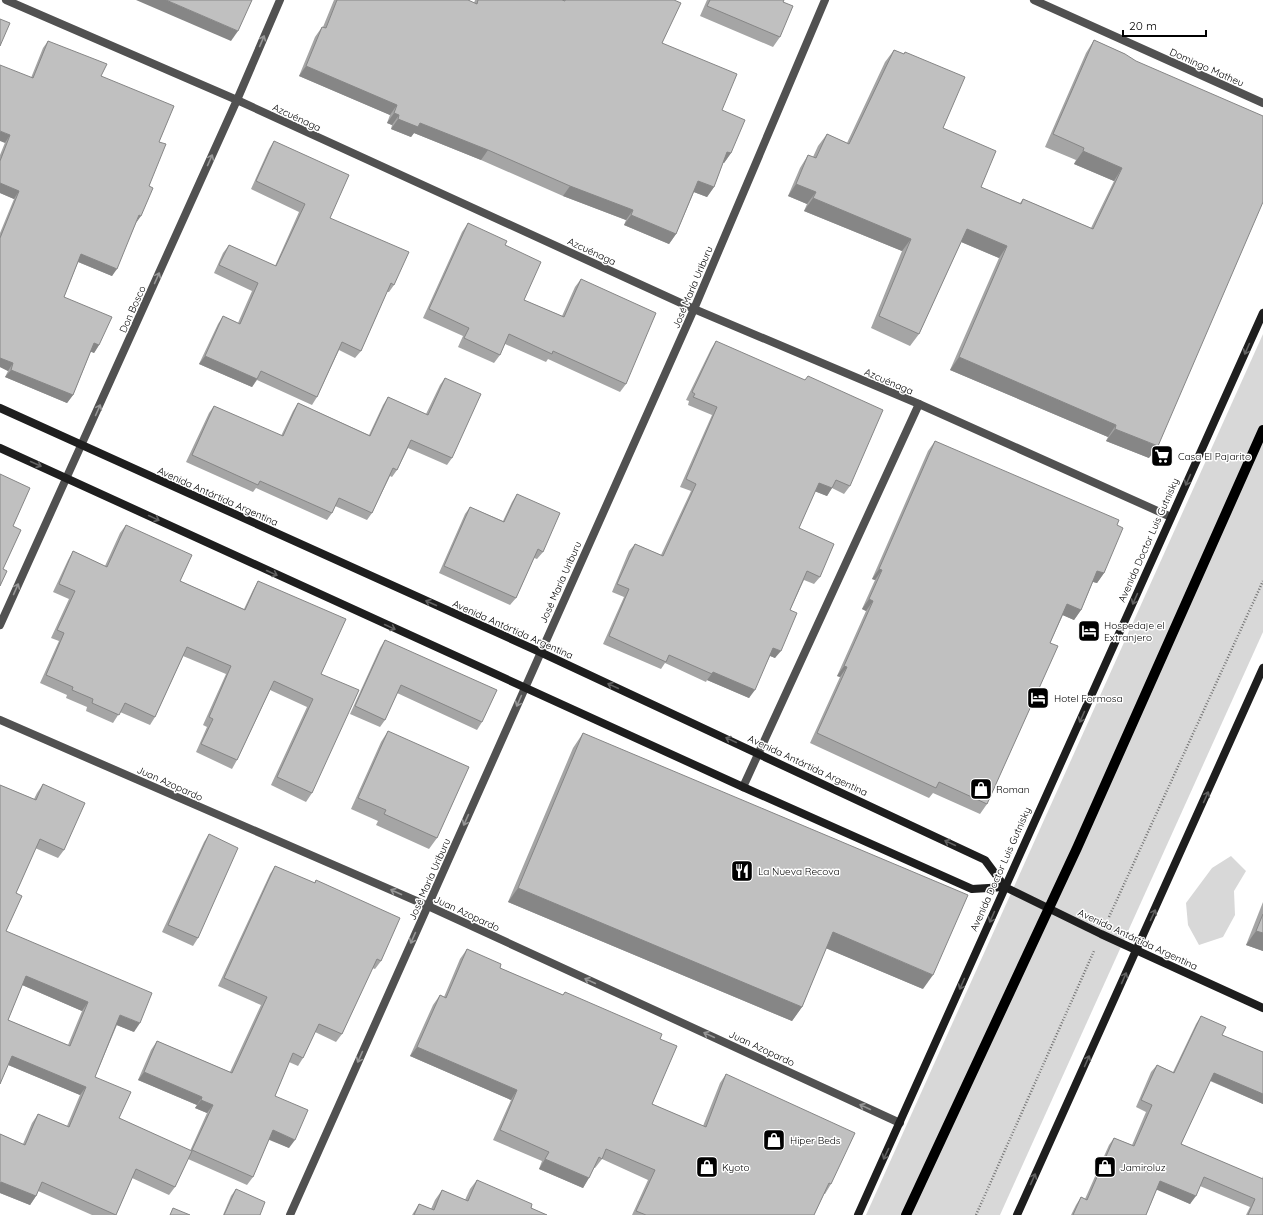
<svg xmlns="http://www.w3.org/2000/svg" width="1263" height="1215" viewBox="0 0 1263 1215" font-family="Quicksand,sans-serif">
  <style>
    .green { fill: #d8d8d8 }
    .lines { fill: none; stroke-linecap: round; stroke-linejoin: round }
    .primary-casing { stroke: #dbdbdb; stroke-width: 11 }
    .path { stroke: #737373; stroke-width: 2.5; stroke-dasharray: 1 2; stroke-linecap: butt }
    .minor { stroke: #515151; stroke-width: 8 }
    .secondary { stroke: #1e1e1e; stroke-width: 8 }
    .primary { stroke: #000; stroke-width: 10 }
    .wall { fill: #a5a5a5; fill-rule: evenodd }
    .shaded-wall { fill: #868686 }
    .building { fill: #c0c0c0; stroke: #868686; fill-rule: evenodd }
    .oneway { stroke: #979797 }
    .oneway2 { stroke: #626262 }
    .labels { text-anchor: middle; stroke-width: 3; stroke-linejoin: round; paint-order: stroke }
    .street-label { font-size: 10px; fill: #000; stroke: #fff }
    .poi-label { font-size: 10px; fill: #000; stroke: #fff; text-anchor: start }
  </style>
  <rect width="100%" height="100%" fill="#fff"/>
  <g class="green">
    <path d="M1263,334v298l-263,583h-134z"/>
    <path d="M1231,856l15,15 -12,20 1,24 -12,22 -24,8 -11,-20 -2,-22 26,-35z"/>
  </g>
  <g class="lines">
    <g class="primary-casing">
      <path id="primary" d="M906,1215l171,-367 186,-418"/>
    </g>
    <g class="path">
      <path d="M1109,917l154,-336"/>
      <path d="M976,1215l118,-264"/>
    </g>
    <g class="minor">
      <path d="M6,0l231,100 457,209 225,95 252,113"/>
      <path d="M1034,0l229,103"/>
      <path d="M0,625l237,-525 43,-100"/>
      <path d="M0,720l428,186 472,217"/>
      <path d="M743,787l176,-383"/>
      <path d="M290,1215l404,-906 131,-309"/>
    </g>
    <g class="secondary">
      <path d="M0,408l540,244 445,208 20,27 96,47 162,74"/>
      <path d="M0,448l743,339 229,102 33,-2"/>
      <path d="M858,1215l405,-902"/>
      <path d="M1017,1215l246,-547"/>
    </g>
    <use href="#primary" class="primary"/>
  </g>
  <g class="wall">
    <path d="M334,0h134l6,3 1,-3h199l-12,43 60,67 9,43 -7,10h-1l-9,24 -7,10 -13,-5 -18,42 -7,10 -45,-19 2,-5 -63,-24 -82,-36 -67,-27 -3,4 -20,-8 1,-4 -5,-2 3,-8 -91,-39 16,-39 7,-10h1z"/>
    <path d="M707,0h77l-1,2 -3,35 -7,10 -73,-31z"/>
    <path d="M1094,40l31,14 24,404 -43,-17 2,-4 -158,-67 49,-112 -38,-16 -42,92 -9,12 -39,-18 31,-77 -98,-40 3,-7 -19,-8 12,-28 8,-13 5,2 5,-11 9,-12 20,9 38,-81 9,-12 10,4 1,-2 38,76 38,59 39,16 3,-4 68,29 23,-47 -40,-17 2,-4 -31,-13 41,-94z"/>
    <path d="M48,41l53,35 58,66 -10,44 -13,37 -24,53 -34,-14 -14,35 35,48 -5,8 -3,-2 -18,44 -6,8 -62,-26 3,-6 -8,-4v-134l14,-34 -14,-6v-38l43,-107z"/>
    <path d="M274,141l56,77 64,67 -5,7h-2l-26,59 -6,7 -16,-8 -22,47 -5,8 -55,-25 -5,7 -53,-23 19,-40 5,-8 15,7 14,-32 -38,-18 9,-20 6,-8 46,21 24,-54 -48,-23 18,-40z"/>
    <path d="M468,223l37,22 19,55 38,16 13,-29 6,-8 45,105 -6,8 -72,-33 -2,3 -41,-18 -5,11 -6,8 -36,-16 5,-11 -40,-18 39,-86z"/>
    <path d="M716,341l134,145 -6,8 -12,-6 -5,8 -12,-5 -16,37 21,49 -6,7 -10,-4 -14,30 -15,48 -5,-2 -21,42 -42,-18 -1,2 -41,-19 -4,6 -58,-25 21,-47 -12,-5 17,-41 6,-7 26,11 30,-64 -11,-4 32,-72 -24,-10 1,-4 -3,-1 25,-51z"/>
    <path d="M445,378l7,80 -5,7 -39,-17 -11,22 -5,7 -2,-1 -18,37 -5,7 -32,-14 -3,7 -5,7 -71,-32 -3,4 -67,-30 23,-49 5,-7 67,30 12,-25 5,-8 71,32 14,-30 5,-8 38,17 14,-29z"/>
    <path d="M935,441l182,84 -13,48 -7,10 -4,-1 -12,28 -7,10 -11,-5 -13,28 -63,161 -7,10 -47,-21 -4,5 -119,-55 30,-66 -3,-1 29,-65 -4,-2 13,-29 -3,-1 56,-128z"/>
    <path d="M517,494l26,58 -6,7 -3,-1 -18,40 -6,7 -71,-32 26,-59 5,-7 33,14 9,-19z"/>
    <path d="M126,525l54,56 64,28 9,-19 5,-9 63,93 -9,119 -6,9 -35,-17 36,-78 -37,-17 -33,70 -5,9 -36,-17 11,-25 -4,-2 23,-51 -43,-18 -28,61 -5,8 -30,-13 -7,11 -27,-12 1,-4 -21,-9 1,-3 -27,-12 19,-42 -8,-3 18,-39 -16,-7 15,-32 5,-9 32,15 15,-33z"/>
    <path d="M385,640l97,82 -5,8 -80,-37 -12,27 -5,7 -30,-13 30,-66z"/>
    <path d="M388,731l49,107 -8,11 -53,-24 2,-4 -27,-12 30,-67z"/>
    <path d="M583,733l340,256 -97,-41 -24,59 -10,14 -284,-119 65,-154z"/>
    <path d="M43,784l21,66 -6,8 -23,-10 -19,45 -10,38 128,101 -17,-7 -22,52 24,41 71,33 17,-38 -12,-5 2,-3 -59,-25 13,-30 6,-9 73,31 31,-67 -43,-19 52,-112 5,-8 39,17 2,-3 65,81 -6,8 -3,-1 -30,66 -6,8 -21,-10 -12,26 -5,8 -9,-4 -14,34 14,52 -20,-9 -16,38 -6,8 -59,-26 -13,28 -6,8 -37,-17 -16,37h-24l-54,-24 -2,5 -6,9 -30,-12v-59l23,10 9,-21 6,-9 29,12 13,-31 -72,-30 -8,-280 34,14 3,-6zM22,985l60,26 -14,34 -60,-25z"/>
    <path d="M209,834l-11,104 -5,8 -31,-14 42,-90z"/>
    <path d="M1263,902v49l-17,-6z"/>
    <path d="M467,949l33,19 63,27 2,-3 95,47 -8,65 51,22 17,-43 6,-9 105,110 -6,10h-1l-10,21h-182l16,-35 -46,-21 -7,9h-1l-11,20 -44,-19 3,-8 -49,-21 18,-40 -101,-44 23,-51 7,-10 4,2 16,-38z"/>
    <path d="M1201,1016l21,19 41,17v52l-53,-23 -29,63 81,35 1,-3v39h-17l4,-8 -50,-21 -10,18 -33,-15 -11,26h-75l5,-10 5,-8 4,2 24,-54 5,-7 18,7 14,-33 -10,-5 15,-35 6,-7 16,7 23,-48z"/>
    <path d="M477,1180l54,28 16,7h-135l7,-11 12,5 4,-9 7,-10 23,10 5,-11z"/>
    <path d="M236,1189l24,26h-37l8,-19z"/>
  </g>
  <g class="shaded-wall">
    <path d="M136,0h30l72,31 -7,10z"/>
    <path d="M306,66l91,39 -7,10 -91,-39z"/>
    <path d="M394,113l5,2 -7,10 -5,-2z"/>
    <path d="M398,119l22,4 68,27 -7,10 -67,-27 -3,4 -20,-8z"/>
    <path d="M0,131l10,4 -5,8 -5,-2z"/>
    <path d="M1083,151l39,17 -8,13 -40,-17z"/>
    <path d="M727,152l4,1 -7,10 -4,-1z"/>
    <path d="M698,181l16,6 -7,10 -16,-6z"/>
    <path d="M0,183l19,8 -5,8 -14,-6z"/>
    <path d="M796,184l20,8 -9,12 -19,-8z"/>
    <path d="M570,186l63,24 -7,10 -63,-24z"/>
    <path d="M813,198l98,41 -9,12 -98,-40z"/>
    <path d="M139,215l2,1 -5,7z"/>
    <path d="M631,215l45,19 -7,10 -45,-19z"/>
    <path d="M967,229l40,17 -8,12 -40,-17z"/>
    <path d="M81,254l36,15 -5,7 -36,-15z"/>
    <path d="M94,343l5,2 -5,8 -5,-2z"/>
    <path d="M205,356l52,23 -5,8 -53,-23z"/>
    <path d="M959,357l157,68 -8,12 -158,-67z"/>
    <path d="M0,358l13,5 -5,8 -8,-4z"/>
    <path d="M11,370l62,25 -6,8 -62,-26z"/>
    <path d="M1115,429l43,17 -9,12 -43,-17z"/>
    <path d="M819,483l13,5 -5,8 -13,-5z"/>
    <path d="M879,569l3,1 -7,10 -3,-1z"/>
    <path d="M1097,571l7,2 -7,10 -7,-2z"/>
    <path d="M869,599l4,2 -7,10 -4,-2z"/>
    <path d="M1067,604l14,6 -7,10 -14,-6z"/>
    <path d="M773,648l8,3 -6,7 -7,-3z"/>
    <path d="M844,666l3,1 -7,10 -3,-1z"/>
    <path d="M713,672l42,18 -6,8 -42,-18z"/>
    <path d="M518,888l284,119 -10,14 -284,-119z"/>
    <path d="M1256,931l7,2v18l-17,-6z"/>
    <path d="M833,932l100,43 -10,14 -100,-42z"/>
    <path d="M26,976l62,26 -6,9 -62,-27z"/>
    <path d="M120,1015l20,8 -6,9 -20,-8z"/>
    <path d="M417,1047l100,43 -6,10 -101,-44z"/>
    <path d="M12,1056l74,31 -6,8 -74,-31z"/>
    <path d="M144,1072l58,25 -5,8 -59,-25z"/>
    <path d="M1214,1073l49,21v10l-54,-24z"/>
    <path d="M201,1100l12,5 -6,8 -12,-5z"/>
    <path d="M273,1130l22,10 -6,8 -22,-9z"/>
    <path d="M545,1159l44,19 -6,10 -44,-19z"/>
    <path d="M1160,1181l36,15 -6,8 -35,-15z"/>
    <path d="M1,1182l35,14 -6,9 -30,-12v-10z"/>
  </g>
  <g class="building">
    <path d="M166,0h86l-14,31z"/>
    <path d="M337,0h131l9,4 1,-4h84l3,1v-1h109l7,3 -19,40 75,31 -15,36 23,10 -14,33 -4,-1 -13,35 -16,-6 -22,53 -45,-19 2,-5 -63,-24 -82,-36 -68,-27 -2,4 -20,-8 1,-4 -5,-2 3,-8 -91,-39 16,-39 4,1z"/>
    <path d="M710,0h74l-1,2 10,4 -13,31 -73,-31z"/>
    <path d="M0,19l10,4 -10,23z"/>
    <path d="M1094,40l31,14 11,7 127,55v86l-105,244 -43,-17 1,-4 -157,-68 48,-111 -40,-17 -48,105 -40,-18 32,-77 -98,-41 3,-6 -20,-8 12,-29 8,3 11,-24 22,10 45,-94 10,4 1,-2 60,25 -22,51 53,23 -15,36 40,17 2,-5 70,30 29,-61 -39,-17 1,-3 -31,-14z"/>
    <path d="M48,41l59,23 -6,12 73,30 -15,36 7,2 -17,42 4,2 -12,28 -2,-1 -22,54 -36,-15 -17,43 48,20 -13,28 -5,-2 -21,52 -62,-25 2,-7 -13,-5v-120l19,-47 -19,-8v-22l10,-26 -10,-4v-66l33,13z"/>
    <path d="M274,141l75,34 -19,43 79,34 -15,33 -3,-2 -30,68 -19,-9 -25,55 -56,-26 -4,8 -52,-23 18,-40 17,8 18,-41 -39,-18 10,-20 47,21 29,-62 -49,-23z"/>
    <path d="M468,223l39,18 -2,4 36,17 -17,38 40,17 17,-38 75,34 -30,71 -73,-33 -1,3 -43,-20 -9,21 -36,-17 5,-10 -40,-19z"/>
    <path d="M716,341l89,39 3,-4 75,34 -33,76 -14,-6 -4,8 -13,-5 -20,45 35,16 -14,33 -13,-6 -17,39 7,3 -16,38 -8,-3 -18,42 -42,-18 -1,2 -43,-19 -3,7 -57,-26 20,-47 -12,-5 18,-40 28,12 33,-72 -10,-5 31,-72 -24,-10 2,-3 -3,-2z"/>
    <path d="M445,378l36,16 -29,64 -41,-18 -14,30 -4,-2 -21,45 -33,-15 -7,15 -72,-32 -2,4 -66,-30 22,-49 69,30 15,-33 72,33 18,-39 40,18z"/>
    <path d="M935,441l184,79 -2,5 6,3 -19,45 -7,-2 -16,39 -14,-6 -17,39 8,3 -71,158 -48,-22 -3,6 -119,-55 30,-66 -3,-1 29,-65 -4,-2 13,-29 -3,-1z"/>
    <path d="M0,474l30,14 -17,38 8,4 -18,39 4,2 -7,15z"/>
    <path d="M517,494l43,19 -17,39 -5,-3 -22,49 -72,-32 26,-59 34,15z"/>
    <path d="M126,525l66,30 -12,26 65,29 13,-29 88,38 -25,55 38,16 -47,103 -35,-16 36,-78 -39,-18 -37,79 -36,-16 12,-25 -4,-2 22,-51 -44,-19 -32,70 -30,-14 -6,12 -27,-12 1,-4 -21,-9 1,-3 -27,-12 18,-42 -7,-3 18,-39 -16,-7 14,-33 34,16z"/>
    <path d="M385,640l112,50 -15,32 -81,-37 -16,35 -30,-14z"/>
    <path d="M388,731l81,36 -32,71 -53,-24 2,-4 -28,-12z"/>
    <path d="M583,733l385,162 -35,80 -100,-43 -31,75 -284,-119z"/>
    <path d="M43,784l42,19 -21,47 -24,-11 -24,54 6,3 -16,35 146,62 -12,30 -20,-8 -25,62 36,15 -12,26 73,33 -17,36 -39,-18 -20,46 -74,-33 -6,14 -35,-14 -1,2v-50l25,11 13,-31 31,13 17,-40 -74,-31 -12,28v-299l36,15zM26,976l62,26 -18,44 -62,-26z"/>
    <path d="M209,834l29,14 -40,90 -30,-13z"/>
    <path d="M275,866l40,17 1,-3 84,38 -19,43 -4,-2 -35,75 -23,-10 -16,34 -10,-5 -18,43 33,14 -13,30 -22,-10 -20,47 -61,-27 21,-45 -12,-5 1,-3 -58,-25 13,-31 75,32 35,-76 -43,-19z"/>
    <path d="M1263,914v19l-7,-2z"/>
    <path d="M467,949l34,15 -1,4 63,27 2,-3 97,42 -2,5 17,7 -25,58 54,23 20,-53 129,59 -24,51 -2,-1 -15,32h-168l-10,-4 19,-41 -49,-21 -4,10 -3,-2 -10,21 -44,-19 4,-7 -49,-22 17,-40 -100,-43 23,-52 6,3z"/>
    <path d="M1201,1016l25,11 -4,8 41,17v42l-49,-21 -33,71 82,35v36h-15l7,-16 -51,-22 -8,19 -36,-15 -14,34h-73l8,-18 6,3 27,-62 20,8 18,-41 -11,-5 16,-35 17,8z"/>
    <path d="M477,1180l55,24 -1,4 16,7h-133l5,-11 15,6 8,-20 26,11z"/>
    <path d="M236,1189l29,13 -5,13h-36z"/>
    <path d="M173,1208l17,7h-20z"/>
  </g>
  <defs><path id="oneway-shaft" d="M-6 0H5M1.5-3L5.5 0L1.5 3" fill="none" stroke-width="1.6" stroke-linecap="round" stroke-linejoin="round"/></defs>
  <g class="oneway">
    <use href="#oneway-shaft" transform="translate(262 41) rotate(-67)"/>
    <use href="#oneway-shaft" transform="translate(210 160) rotate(-66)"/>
    <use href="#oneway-shaft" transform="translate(157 278) rotate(-66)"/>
    <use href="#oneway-shaft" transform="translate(98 410) rotate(-66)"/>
    <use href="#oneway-shaft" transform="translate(16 589) rotate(-66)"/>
    <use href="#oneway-shaft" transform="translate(519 701) rotate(114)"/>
    <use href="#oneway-shaft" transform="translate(466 820) rotate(114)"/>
    <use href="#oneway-shaft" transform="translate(396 892) rotate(-156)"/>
    <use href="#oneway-shaft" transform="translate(413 938) rotate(114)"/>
    <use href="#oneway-shaft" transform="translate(590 981) rotate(-155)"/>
    <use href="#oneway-shaft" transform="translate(709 1035) rotate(-155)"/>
    <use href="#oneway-shaft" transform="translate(360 1057) rotate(114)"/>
    <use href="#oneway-shaft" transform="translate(865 1107) rotate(-155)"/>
  </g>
  <g class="oneway2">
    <use href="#oneway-shaft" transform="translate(1247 349) rotate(114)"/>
    <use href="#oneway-shaft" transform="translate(36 464) rotate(24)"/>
    <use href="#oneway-shaft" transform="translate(1188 480) rotate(114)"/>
    <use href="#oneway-shaft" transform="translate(154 518) rotate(25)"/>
    <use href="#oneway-shaft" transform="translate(272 573) rotate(25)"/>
    <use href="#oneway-shaft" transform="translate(1135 599) rotate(114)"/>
    <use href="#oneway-shaft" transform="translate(431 603) rotate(-156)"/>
    <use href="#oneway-shaft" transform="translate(390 627) rotate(25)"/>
    <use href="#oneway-shaft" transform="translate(613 686) rotate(-155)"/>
    <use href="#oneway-shaft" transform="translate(1082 717) rotate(114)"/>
    <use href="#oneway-shaft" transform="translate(731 740) rotate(-155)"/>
    <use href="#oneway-shaft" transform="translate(1206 797) rotate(-66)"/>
    <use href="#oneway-shaft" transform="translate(950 843) rotate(-155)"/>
    <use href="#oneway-shaft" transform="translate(1153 915) rotate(-65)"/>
    <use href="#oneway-shaft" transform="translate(992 917) rotate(114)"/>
    <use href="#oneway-shaft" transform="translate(1124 978) rotate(-66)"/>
    <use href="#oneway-shaft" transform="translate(962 984) rotate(114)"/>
    <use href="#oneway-shaft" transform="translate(1087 1061) rotate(-66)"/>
    <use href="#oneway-shaft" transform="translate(886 1154) rotate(115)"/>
    <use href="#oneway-shaft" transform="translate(1033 1179) rotate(-66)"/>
  </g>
  <defs>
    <g id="supermarket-square" transform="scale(1.15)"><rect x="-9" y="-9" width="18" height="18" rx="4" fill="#000" stroke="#fff"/><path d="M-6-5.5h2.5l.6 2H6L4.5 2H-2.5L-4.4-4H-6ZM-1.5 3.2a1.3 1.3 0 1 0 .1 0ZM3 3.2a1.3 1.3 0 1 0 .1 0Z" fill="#fff"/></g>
    <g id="hotel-square" transform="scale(1.15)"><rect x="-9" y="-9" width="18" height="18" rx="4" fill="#000" stroke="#fff"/><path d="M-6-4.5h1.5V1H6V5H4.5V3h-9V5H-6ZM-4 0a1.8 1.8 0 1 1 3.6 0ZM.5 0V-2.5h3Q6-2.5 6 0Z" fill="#fff"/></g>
    <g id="shop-square" transform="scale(1.15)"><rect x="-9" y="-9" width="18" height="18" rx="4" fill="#000" stroke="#fff"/><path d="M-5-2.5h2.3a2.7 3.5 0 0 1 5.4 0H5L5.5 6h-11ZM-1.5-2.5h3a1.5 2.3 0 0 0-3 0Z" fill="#fff"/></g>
    <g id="restaurant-square" transform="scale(1.15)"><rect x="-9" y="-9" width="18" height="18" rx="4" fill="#000" stroke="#fff"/><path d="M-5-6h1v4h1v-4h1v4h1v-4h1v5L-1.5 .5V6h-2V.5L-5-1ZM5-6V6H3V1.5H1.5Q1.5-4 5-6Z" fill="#fff"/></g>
  </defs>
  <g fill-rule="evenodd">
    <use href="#supermarket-square" x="1162" y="456"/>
    <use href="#hotel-square" x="1089" y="631"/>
    <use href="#hotel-square" x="1038" y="698"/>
    <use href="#shop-square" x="981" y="789"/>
    <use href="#restaurant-square" x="742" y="871"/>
    <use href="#shop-square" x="774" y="1140"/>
    <use href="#shop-square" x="707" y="1167"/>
    <use href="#shop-square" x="1105" y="1167"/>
  </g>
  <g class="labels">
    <g class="street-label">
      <text transform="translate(1207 67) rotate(24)" y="4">Domingo Matheu</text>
      <text transform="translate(297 117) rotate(25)" y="4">Azcuénaga</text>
      <text transform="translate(592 251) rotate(25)" y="4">Azcuénaga</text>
      <text transform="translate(692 287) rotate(-67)" y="4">José María Uriburu</text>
      <text transform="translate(132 309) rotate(-66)" y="4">Don Bosco</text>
      <text transform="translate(889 381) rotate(23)" y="4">Azcuénaga</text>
      <text transform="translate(218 496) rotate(24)" y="4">Avenida Antártida Argentina</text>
      <text transform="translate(1148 540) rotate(-66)" y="4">Avenida Doctor Luis Gutnisky</text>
      <text transform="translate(560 582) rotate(-66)" y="4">José María Uriburu</text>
      <text transform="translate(513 629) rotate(24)" y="4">Avenida Antártida Argentina</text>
      <text transform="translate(808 765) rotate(25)" y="4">Avenida Antártida Argentina</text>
      <text transform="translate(170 783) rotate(24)" y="4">Juan Azopardo</text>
      <text transform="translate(1000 869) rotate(-66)" y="4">Avenida Doctor Luis Gutnisky</text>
      <text transform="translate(429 879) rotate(-66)" y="4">José María Uriburu</text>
      <text transform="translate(467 913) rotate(25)" y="4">Juan Azopardo</text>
      <text transform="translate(1138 939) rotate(25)" y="4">Avenida Antártida Argentina</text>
      <text transform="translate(762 1048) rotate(25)" y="4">Juan Azopardo</text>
    </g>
    <g class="poi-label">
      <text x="1178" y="460">Casa El Pajarito</text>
      <text x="1104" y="629">Hospedaje el<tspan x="1104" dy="12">Extranjero</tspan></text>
      <text x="1054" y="702">Hotel Formosa</text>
      <text x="996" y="793">Roman</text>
      <text x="758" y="875">La Nueva Recova</text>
      <text x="790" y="1144">Hiper Beds</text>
      <text x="722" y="1171">Kyoto</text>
      <text x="1120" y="1171">Jamiroluz</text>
    </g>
  </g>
  <path d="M1123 30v6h83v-6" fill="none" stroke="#000000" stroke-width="2"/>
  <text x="1129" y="30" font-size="12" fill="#000000" stroke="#ffffff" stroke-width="3" paint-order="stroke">20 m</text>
</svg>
